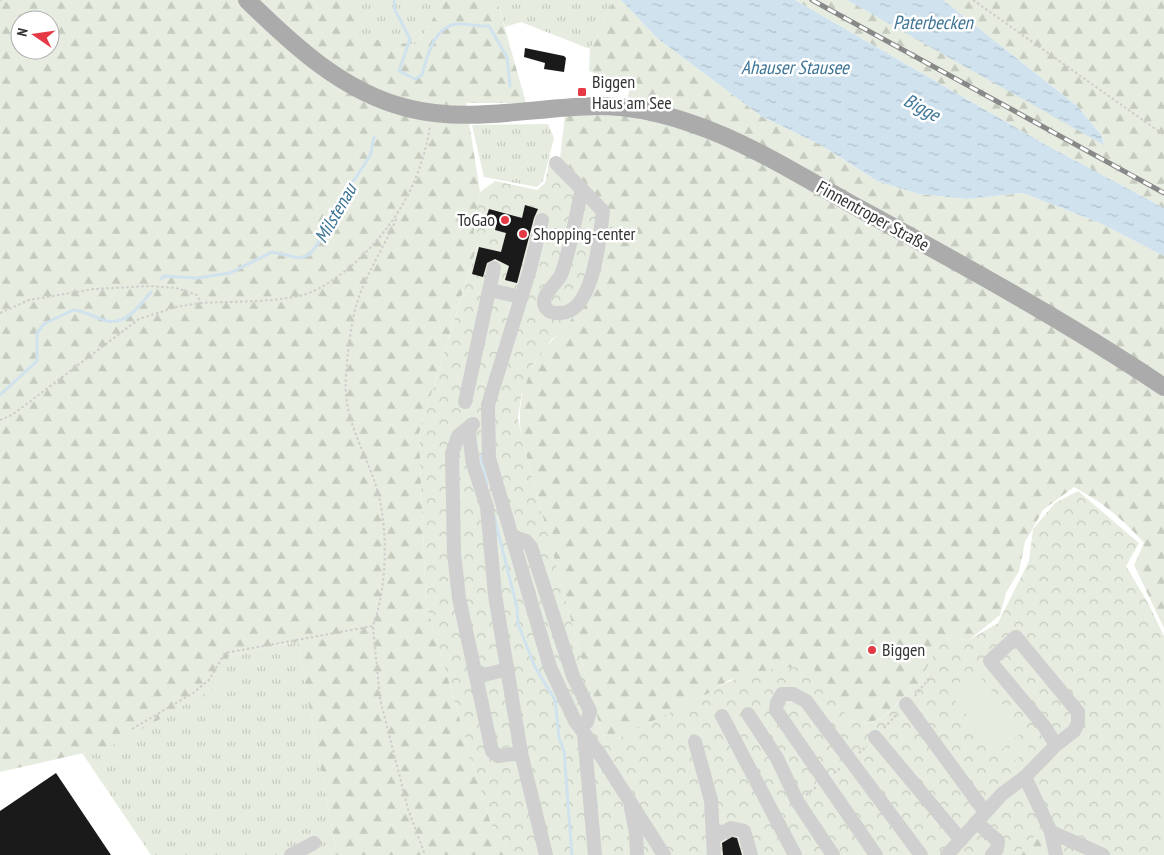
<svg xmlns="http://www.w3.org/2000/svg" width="1164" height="855" viewBox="0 0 1164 855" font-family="'PT Sans Narrow',sans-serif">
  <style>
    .grass { fill: url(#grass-tufts) }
    .forest { fill: url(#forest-firs); fill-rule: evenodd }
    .park { fill: url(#park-crowns) }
    .garden { fill: #e6ecdf }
    .water { fill: url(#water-ripples) }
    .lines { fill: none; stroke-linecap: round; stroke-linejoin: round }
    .stream { stroke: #cfe2ee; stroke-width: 3 }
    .building { fill: #1a1a1a }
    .path { stroke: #cdcdcd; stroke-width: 2; stroke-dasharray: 2.5 2.5; stroke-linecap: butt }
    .minor { stroke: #d0d0d0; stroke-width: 14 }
    .major { stroke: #ababab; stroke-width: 18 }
    .rail-casing { stroke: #888; stroke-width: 5 }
    .rail { stroke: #fff; stroke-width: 3; stroke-dasharray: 9; stroke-linecap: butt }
    .poi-dot { fill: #e63946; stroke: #fff; stroke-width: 2 }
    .labels { text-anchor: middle; stroke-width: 5; stroke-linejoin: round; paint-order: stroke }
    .poi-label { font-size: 18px; fill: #333; stroke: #fff; text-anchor: start }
    .street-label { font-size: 18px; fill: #333; stroke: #fff }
    .water-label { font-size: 19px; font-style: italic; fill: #3f7597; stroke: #fff }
  </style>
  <defs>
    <pattern id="grass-tufts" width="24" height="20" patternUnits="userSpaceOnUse" patternTransform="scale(1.25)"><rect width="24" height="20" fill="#e6ecdf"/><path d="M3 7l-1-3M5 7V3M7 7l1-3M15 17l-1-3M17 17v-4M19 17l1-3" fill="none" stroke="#c6cbc0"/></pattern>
    <pattern id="forest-firs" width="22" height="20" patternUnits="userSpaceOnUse" patternTransform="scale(1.25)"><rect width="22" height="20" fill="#e6ecdf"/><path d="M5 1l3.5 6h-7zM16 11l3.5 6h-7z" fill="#c6cbc0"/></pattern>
    <pattern id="park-crowns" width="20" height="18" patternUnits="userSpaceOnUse" patternTransform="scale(1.25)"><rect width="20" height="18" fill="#e6ecdf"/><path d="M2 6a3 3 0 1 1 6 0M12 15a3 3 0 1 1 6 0" fill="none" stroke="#c6cbc0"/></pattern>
    <pattern id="water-ripples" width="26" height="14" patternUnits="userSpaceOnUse" patternTransform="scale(1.25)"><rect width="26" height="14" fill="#cfe2ee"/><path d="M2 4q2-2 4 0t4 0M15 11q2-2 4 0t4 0" fill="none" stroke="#b2c2cd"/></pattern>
  </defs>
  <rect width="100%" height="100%" fill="#fff"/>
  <g class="grass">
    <path d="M360,0h84l-27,45 -58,-8z"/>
    <path d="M491,0h123l-24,49 -69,-27 -16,5 -7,-23z"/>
    <path d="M548,124l6,14 -11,43 -6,6 -53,-10 -12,-52z"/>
    <path d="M297,642l40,213h-186l-69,-102 28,-6 119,-92z"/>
  </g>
  <g class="forest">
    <path d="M0,0h360v37l57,8 27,-45h47l7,4 28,99h-60l14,89 -6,40 4,11 -59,191 7,170 65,220 22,31h-176l-40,-213 -68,13 -10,31 -109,61 -110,25zM20,20h30v30h-30z"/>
    <path d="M614,0h7l37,39 103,77 60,29 56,36 42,13 48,5 56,-6 77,30 64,33v372l-30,-63 10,-22c-21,-24 -42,-41 -70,-56l-31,23 -18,32 -6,29 -13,22 -6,22 -31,25 -26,-2 -25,46h-4c-15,18 -38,50 -64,36l-38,-53 -83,13 -16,11 -108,54 -83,-305c-8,-45 8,-84 44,-112l-6,-169 5,-44 33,-3 27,4 5,-31 -41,-14 1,-22z"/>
    <path d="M795,0h52l257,144 -2,-8 -25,-30 -134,-106h221v208l-118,-63z"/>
    <path d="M1046,825l4,30h-35z"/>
  </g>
  <path class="park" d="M550,158l10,1 48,50 -12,71 -30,48 -15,12 -18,25 -12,32 -3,21 4,22 83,305 108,-54c29,-20 65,-25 99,-24l38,53c27,14 49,-18 64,-36h4l25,-46 26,2 29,-17 31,-62 4,-32 22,-26 23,-12 61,52 -13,23 22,37 16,33v219h-115l-3,-29 -31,29h-502l-22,-31 -65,-220 -7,-170 59,-190 -4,-12 6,-40 15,-11 42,9 8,-7z"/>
  <g class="garden">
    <path d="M975,670l49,61 -27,22 -49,-61z"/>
    <path d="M1022,739l8,10 -21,16 -8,-10z"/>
  </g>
  <g class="water">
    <path d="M621,0h174l251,145 118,63v48l-64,-33 -77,-30 -56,6 -48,-5 -42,-13 -56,-36 -60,-29 -103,-77z"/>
    <path d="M847,0h96l134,106 25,30 2,9z"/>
  </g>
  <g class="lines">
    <g class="stream">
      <path d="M394,0l1,10 15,29 -11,32 16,8 7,-4c5,-18 12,-50 36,-51 10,-1 20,3 31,2l18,31 3,29"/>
      <path d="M161,279l3,-3 33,2 33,-5 42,-21 27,6 10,-3 8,-10 11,-26 42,-63 4,-19"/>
      <path d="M0,395l37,-34v-28l7,-9 29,-14c12,1 22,8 34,11 20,4 33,-16 44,-29"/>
      <path d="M481,456l6,30"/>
      <path d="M494,516l23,91 1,17 17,43 20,33 4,38 5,13 8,104"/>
    </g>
  </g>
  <g class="building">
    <path d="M525,48l39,8 2,2 -2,14 -20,-3 1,-6 -21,-6z"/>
    <path d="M525,205l13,4 -4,9 -17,65 -12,-3 4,-14 -14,-7 -8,4 -4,14 -11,-3 7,-27 22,5 5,-19 -11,-3 2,-9 -11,-3 3,-9 33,9z"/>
    <path d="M56,773l55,82h-111v-44z"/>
    <path d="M732,837l5,1 5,17h-19l-1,-12z"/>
  </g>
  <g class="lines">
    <g class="path">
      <path d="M973,0l191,135"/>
      <path d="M0,1l1,-1"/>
      <path d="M0,313l29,-13 65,-11 56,-3 26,2 21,7 4,8c34,-2 69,0 102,-8 17,-5 33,-17 46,-27 44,-38 72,-84 81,-142"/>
      <path d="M0,420l12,-5 127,-96 37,-12 24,-4"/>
      <path d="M373,627l7,72 28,110 17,46"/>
      <path d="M915,696l16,-20"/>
      <path d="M884,728l14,-15"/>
      <path d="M132,729l61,-36 16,-13 16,-27 148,-27c15,-41 16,-105 1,-146 -10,-29 -26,-56 -28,-86 -2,-18 5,-74 11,-91 9,-30 28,-57 40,-86"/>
      <path d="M859,753l8,-7"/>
      <path d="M834,773l8,-6"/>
      <path d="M806,795l10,-8"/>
    </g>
    <g class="minor">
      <path d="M556,163l47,48c-3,24 -9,103 -43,102 -4,0 -9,0 -11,-2 -15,-12 8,-27 12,-36 10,-27 14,-57 21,-86"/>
      <path d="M542,220l-12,49 -42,136 1,53 61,209 25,54 26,35 63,99"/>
      <path d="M490,290l31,7"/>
      <path d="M465,402l29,-134"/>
      <path d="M473,424l-15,12 -6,18 2,99 5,45 33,153 6,5 23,-3"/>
      <path d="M471,425l-2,10 4,29 14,43 8,88 26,158 25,102"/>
      <path d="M512,536l14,5 5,6 42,129 17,35 -3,11 -7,5"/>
      <path d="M475,670l9,5 24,-6"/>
      <path d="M906,704l79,108"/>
      <path d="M748,714l29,44 20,43 36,54"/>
      <path d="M722,716l73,139"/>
      <path d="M584,734l11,121"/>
      <path d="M875,737l86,103"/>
      <path d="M695,742l16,58 2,38"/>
      <path d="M1025,777l26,55 5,23"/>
      <path d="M631,808l5,25 1,22"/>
      <path d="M976,822l22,19 -1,8 -5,6"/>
      <path d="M1051,832l52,23"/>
      <path d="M291,855l23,-12"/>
      <path d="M714,855l-1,-17 18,-10 13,3 7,24"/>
      <path d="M876,855l-100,-145 1,-7 5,-9h11l13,7 115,154"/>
      <path d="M947,855l55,-61 23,-17 31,-32 18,-14 4,-8v-11l-62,-75 -26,24 54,65 12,19"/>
    </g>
    <path class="major" d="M247,0c46,45 96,92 160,108 62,16 127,-1 190,-2 32,0 65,7 96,18 59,20 114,56 169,86 103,56 205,112 302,177"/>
    <g class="rail-casing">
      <path id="rail" d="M812,0l352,193"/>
    </g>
    <use href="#rail" class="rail"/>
  </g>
  <g class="poi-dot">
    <rect x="577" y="87" width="10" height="10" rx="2.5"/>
    <circle cx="505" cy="220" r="5"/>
    <circle cx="523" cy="234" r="5"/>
    <circle cx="872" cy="650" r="5"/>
  </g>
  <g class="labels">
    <g class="poi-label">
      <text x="592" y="88">Biggen<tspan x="592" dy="21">Haus am See</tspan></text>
      <text x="495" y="226" text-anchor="end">ToGao</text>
      <text x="533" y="240">Shopping-center</text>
      <text x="882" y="656">Biggen</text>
    </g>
    <g class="street-label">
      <text transform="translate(873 216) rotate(29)" y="6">Finnentroper Straße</text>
    </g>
    <g class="water-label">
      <text x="933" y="29">Paterbecken</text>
      <text x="795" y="74">Ahauser Stausee</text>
      <text transform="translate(922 107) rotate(28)" y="7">Bigge</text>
      <text transform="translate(335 213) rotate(-60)" y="7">Milstenau</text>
    </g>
  </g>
  <g transform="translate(35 35) rotate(283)"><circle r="24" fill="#ffffff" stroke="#adadad"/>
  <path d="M0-4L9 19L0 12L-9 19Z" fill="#e63946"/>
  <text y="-8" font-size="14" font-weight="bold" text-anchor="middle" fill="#333333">N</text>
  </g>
</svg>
